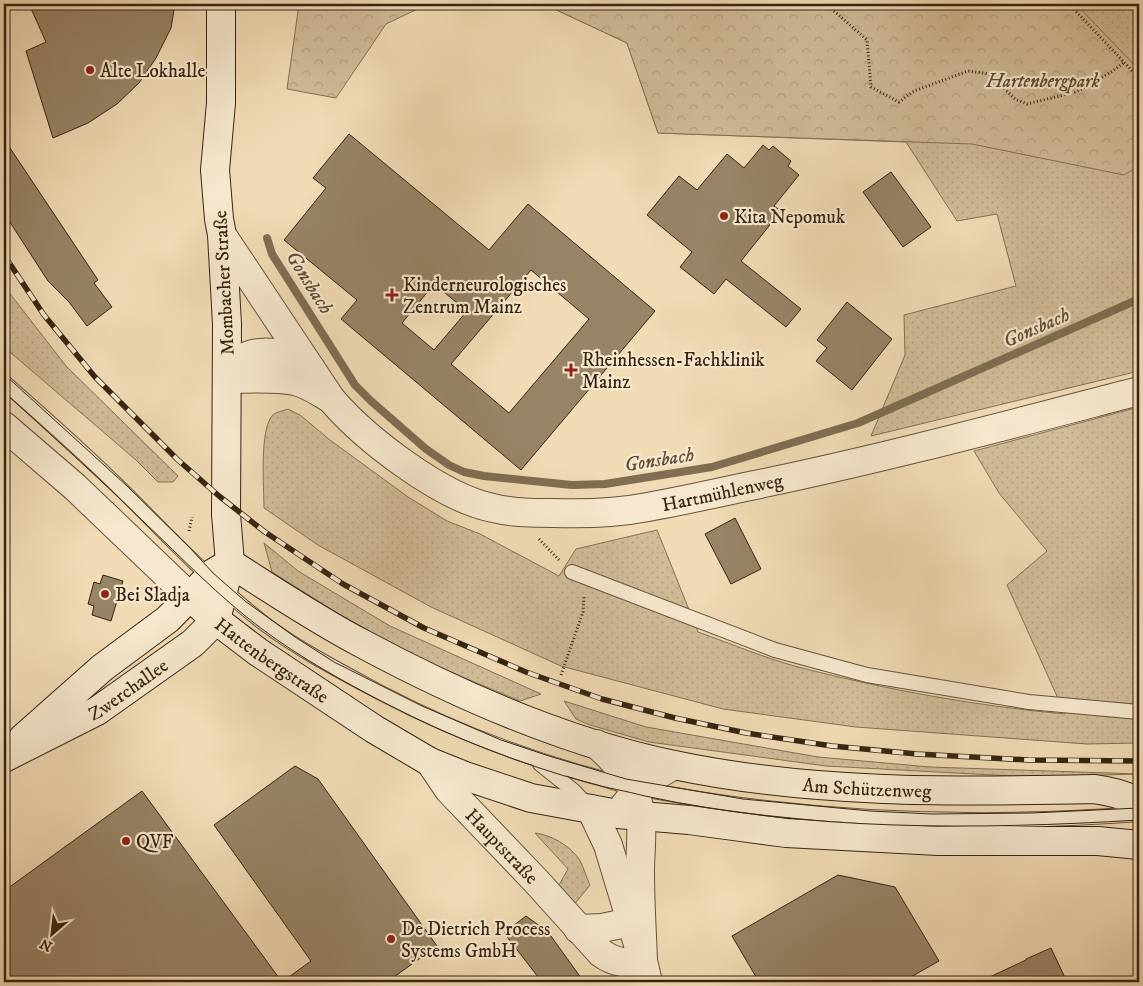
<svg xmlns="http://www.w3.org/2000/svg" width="1143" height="986" viewBox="0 0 1143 986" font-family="'IM FELL DW Pica',serif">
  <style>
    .green { fill: url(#green-dots); stroke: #847054 }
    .forest { fill: url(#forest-crowns); stroke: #847054 }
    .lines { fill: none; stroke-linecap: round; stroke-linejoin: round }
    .stream { stroke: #806d52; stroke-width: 8 }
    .building { fill: #978366; stroke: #362411; fill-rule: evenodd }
    .service-casing { stroke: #65523a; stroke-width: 16 }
    .minor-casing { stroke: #65523a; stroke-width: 30 }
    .tertiary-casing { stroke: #65523a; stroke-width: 30 }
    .secondary-casing { stroke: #362411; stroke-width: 30 }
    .path { stroke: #362411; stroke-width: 3; stroke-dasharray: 1 2.5; stroke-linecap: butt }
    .service { stroke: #f6e8ce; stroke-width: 14 }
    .minor { stroke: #f6e8ce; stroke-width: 28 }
    .tertiary { stroke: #f6e8ce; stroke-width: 28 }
    .secondary { stroke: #f6e8ce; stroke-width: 28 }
    .tram { stroke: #362411; stroke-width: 1 }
    .rail-casing { stroke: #362411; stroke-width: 5.5 }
    .rail { stroke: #f6e8ce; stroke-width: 4; stroke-dasharray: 11; stroke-linecap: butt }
    .poi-dot { fill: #8f2418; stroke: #f6e8ce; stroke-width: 2 }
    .labels { text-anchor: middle; stroke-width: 4.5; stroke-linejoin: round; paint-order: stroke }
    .poi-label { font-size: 19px; fill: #362411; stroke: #f6e8ce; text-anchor: start }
    .park-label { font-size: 19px; font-style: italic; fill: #5d4a33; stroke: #f6e8ce }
    .street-label { font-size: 19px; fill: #362411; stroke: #f6e8ce }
    .water-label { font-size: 20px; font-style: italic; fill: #614e37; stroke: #f6e8ce }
  </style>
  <defs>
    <pattern id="green-dots" width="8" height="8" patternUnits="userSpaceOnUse" patternTransform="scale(1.25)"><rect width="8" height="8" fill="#d1bc98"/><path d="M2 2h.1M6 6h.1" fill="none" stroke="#b4a182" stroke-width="1.8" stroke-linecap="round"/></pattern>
    <pattern id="forest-crowns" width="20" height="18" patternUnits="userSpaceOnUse" patternTransform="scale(1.25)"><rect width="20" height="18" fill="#d1bc98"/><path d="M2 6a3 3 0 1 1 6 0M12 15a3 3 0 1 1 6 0" fill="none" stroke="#b4a182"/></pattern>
  </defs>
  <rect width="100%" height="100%" fill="#f1dbb4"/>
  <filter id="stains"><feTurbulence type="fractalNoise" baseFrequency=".004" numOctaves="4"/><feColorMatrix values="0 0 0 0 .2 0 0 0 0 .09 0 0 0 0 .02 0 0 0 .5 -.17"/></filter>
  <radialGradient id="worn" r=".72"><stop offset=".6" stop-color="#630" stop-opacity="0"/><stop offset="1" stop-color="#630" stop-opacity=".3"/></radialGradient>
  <g class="green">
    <path d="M529,4h610v367l-268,65 34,-81 -1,-40 112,-29 -19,-72 -40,7 -51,-79 -248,-9 -31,-90 -79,-37z"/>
    <path d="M4,286l62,80 112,110 -5,6h-15l-22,-22 -132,-113z"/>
    <path d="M1139,407v336l-52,1 -231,-17 -133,-18 -162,-43 -130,-59 -113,-62 -54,-37c0,-19 -5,-80 9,-93 3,-3 10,-4 15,-6l12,6 30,25 78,57 39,24 33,13 79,42 17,-27 81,-19 41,102c34,12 69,27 104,36 86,22 175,38 263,46l-58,-129 40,-34 -48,-58 -25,-42z"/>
    <path d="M264,543l34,28 92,55 151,68 -21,7 -103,-43 -75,-42 -70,-44z"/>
    <path d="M564,701l82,26 172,30 112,10 209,7 -109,3 -204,-11 -177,-24 -59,-17 -14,-6z"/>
    <path d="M535,833c16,2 34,12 44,26 5,8 7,18 11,26l-17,21 -18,-14 13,-23z"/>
  </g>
  <g class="forest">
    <path d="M299,4h129l-42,20 -50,74 -49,-9z"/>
    <path d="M529,4h547l63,66v96l-15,9 -152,-31 -314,-11 -31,-90 -79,-37z"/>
  </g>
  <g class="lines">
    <path class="stream" d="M267,238l5,16 83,131 16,16 55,48 23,16 15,7 20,4 88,9 33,-1 107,-17 146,-44 281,-124"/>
  </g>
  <g class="building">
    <path d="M29,4h146l-4,24 -15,30 -17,25 -22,21 -29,19 -35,15 -27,-87 20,-9z"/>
    <path d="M349,134l140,116 39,-46 127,107 -134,159 -180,-151 16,-19 -73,-60 42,-52 -13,-10zM531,270l58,49 -80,94 -58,-49zM434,284l33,27 -33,39 -32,-27z"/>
    <path d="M4,139l94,141 -4,3 18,24 -25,19 -18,-24 -21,-21 -44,-68z"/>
    <path d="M763,145l6,5 4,-4 18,15 -3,5 11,9 -25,31 7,5 -40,50 60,48 -15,18 -60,-48 -12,15 -34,-27 12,-15 -45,-37 32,-39 18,14 30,-36 17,14z"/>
    <path d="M891,172l40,55 -28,20 -40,-55z"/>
    <path d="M847,302l45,37 -40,51 -36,-29 11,-13 -10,-8z"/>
    <path d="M735,518l26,51 -30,15 -26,-50z"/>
    <path d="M103,575l20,6 -12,40 -19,-6 2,-9 -6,-2 6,-22 6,2z"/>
    <path d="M295,766l23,13 119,167 -50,36h-383v-91l138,-100 140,191 29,-21 -97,-136z"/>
    <path d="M838,875l57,12 44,74 -37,21h-143l-27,-46z"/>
    <path d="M526,916l22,16 36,50h-42l-38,-49z"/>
    <path d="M1051,948l16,34h-88l47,-22v-1z"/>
  </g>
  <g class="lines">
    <g class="service-casing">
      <g id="service">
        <path d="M4,382c41,36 83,73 122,112 45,45 89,92 140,131 35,26 76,47 115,68 65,34 131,60 201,80 16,4 33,10 49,14 168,33 338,40 508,27"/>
        <path d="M572,572l203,78 92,25 162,27 110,10"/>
        <path d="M540,764l34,27 14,15"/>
      </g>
    </g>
    <g class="minor-casing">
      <g id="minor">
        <path id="s1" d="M222,235l109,164c34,40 111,99 162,109 20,5 41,5 61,5 31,1 63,0 94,-6 33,-6 65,-13 97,-20 133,-27 263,-62 394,-96"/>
        <path d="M311,369c-25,-19 -72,-28 -84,10 21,0 48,-2 68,2 13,3 24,11 36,18"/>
        <path id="s2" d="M430,762l19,28 87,91 65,72c14,10 26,11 42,8"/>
        <path d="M578,929l24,-1 29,-6"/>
      </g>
    </g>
    <g class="tertiary-casing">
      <g id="tertiary">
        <path d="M4,426l71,61 114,109"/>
        <path d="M596,744c18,15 35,36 42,59 6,22 2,47 2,69 0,30 2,60 3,89"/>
        <path d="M624,806c14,-18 29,-30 50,-41"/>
        <path d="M591,809l17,36 35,116 5,21"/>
      </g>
    </g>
    <g class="secondary-casing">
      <g id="secondary">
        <path id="s3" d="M230,563c44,28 87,57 133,81 95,51 205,99 311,121 138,29 280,27 420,24 17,2 30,6 45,13"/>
        <path id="s4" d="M189,596l27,24 42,32 116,77 56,33 35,14 66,22 87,16 71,6 97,13 152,8h160l41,4"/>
        <path d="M23,738l79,-70 66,-49 45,-46 17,-10"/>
        <path id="s5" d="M4,758l93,-47 96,-68 23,-23 14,-57 -4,-49 1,-190 -5,-89 -3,-16 -4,-49 6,-67v-99"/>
      </g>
    </g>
    <g class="path">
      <path d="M826,4l41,36 4,47 28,15 15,-11 54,-20 22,3 25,25 12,5 49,-12 35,-20 14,-10"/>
      <path d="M1069,4l70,74"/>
      <path d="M189,531l3,-14"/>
      <path d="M539,539l20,21"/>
      <path d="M561,675l22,-63 1,-15"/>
    </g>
    <use href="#service" class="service"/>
    <use href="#minor" class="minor"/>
    <use href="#tertiary" class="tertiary"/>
    <use href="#secondary" class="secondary"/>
    <g class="tram">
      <path d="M4,374l123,112 63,62 23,25 32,28 50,36 39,25 88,44 79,34 48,16 77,23 117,20 127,12 62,3 100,-1 107,-5"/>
      <path d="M4,392c47,43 94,85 140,130 38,36 75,75 118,107 39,29 82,53 125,75 64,33 133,60 202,79 18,5 37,8 56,13 162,35 329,34 494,24"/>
    </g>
    <g class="rail-casing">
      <path id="rail" d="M4,255l40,60 51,62 83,83 41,36 46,36 78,52 81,44 102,44 76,27 73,19 71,15 86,13 85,8 111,6 111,1"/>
    </g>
    <use href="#rail" class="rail"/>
  </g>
  <g class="poi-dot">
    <circle cx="90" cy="70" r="5"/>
    <circle cx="724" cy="216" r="5"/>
    <path d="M389.5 287.5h5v5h5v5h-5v5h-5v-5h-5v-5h5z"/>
    <path d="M568.5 362.5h5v5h5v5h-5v5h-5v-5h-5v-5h5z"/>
    <circle cx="105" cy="594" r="5"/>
    <circle cx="126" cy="841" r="5"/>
    <circle cx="391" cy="939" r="5"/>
  </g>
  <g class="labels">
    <g class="poi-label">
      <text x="100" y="77">Alte Lokhalle</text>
      <text x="734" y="223">Kita Nepomuk</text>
      <text x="403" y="291">Kinderneurologisches<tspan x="403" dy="22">Zentrum Mainz</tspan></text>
      <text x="582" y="366">Rheinhessen-Fachklinik<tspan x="582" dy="22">Mainz</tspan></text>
      <text x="115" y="601">Bei Sladja</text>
      <text x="136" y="848">QVF</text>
      <text x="401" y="935">De Dietrich Process<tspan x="401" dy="22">Systems GmbH</tspan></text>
    </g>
    <g class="park-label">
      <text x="1043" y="87">Hartenbergpark</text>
    </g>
    <g class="street-label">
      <text transform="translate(223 283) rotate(-93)" y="7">Mombacher Straße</text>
      <text dy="7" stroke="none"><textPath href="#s1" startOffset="626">Hartmühlenweg</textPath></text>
      <text dy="7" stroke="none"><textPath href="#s4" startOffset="105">Hattenbergstraße</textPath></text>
      <text dy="7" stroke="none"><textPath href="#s5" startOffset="142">Zwerchallee</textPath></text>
      <text dy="7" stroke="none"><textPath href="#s3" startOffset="685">Am Schützenweg</textPath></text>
      <text dy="7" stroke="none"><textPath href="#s2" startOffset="111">Hauptstraße</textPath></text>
    </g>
    <g class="water-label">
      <text transform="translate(310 282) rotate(58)" y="7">Gonsbach</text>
      <text transform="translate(1036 327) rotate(-24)" y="7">Gonsbach</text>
      <text transform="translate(659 459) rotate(-9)" y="7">Gonsbach</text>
    </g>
  </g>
  <rect width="1143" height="986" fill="none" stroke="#f1dbb4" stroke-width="20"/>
  <rect x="5" y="5" width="1133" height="976" fill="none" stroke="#362411" stroke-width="2.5"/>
  <rect x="10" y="10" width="1123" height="966" fill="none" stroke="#362411"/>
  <g transform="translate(52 934) rotate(208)" stroke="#f6e8ce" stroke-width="4" paint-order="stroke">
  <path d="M0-4L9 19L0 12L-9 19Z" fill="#362411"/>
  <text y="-8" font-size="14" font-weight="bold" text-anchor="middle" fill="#362411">N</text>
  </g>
  <rect width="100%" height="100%" filter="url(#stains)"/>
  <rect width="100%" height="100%" fill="url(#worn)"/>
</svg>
